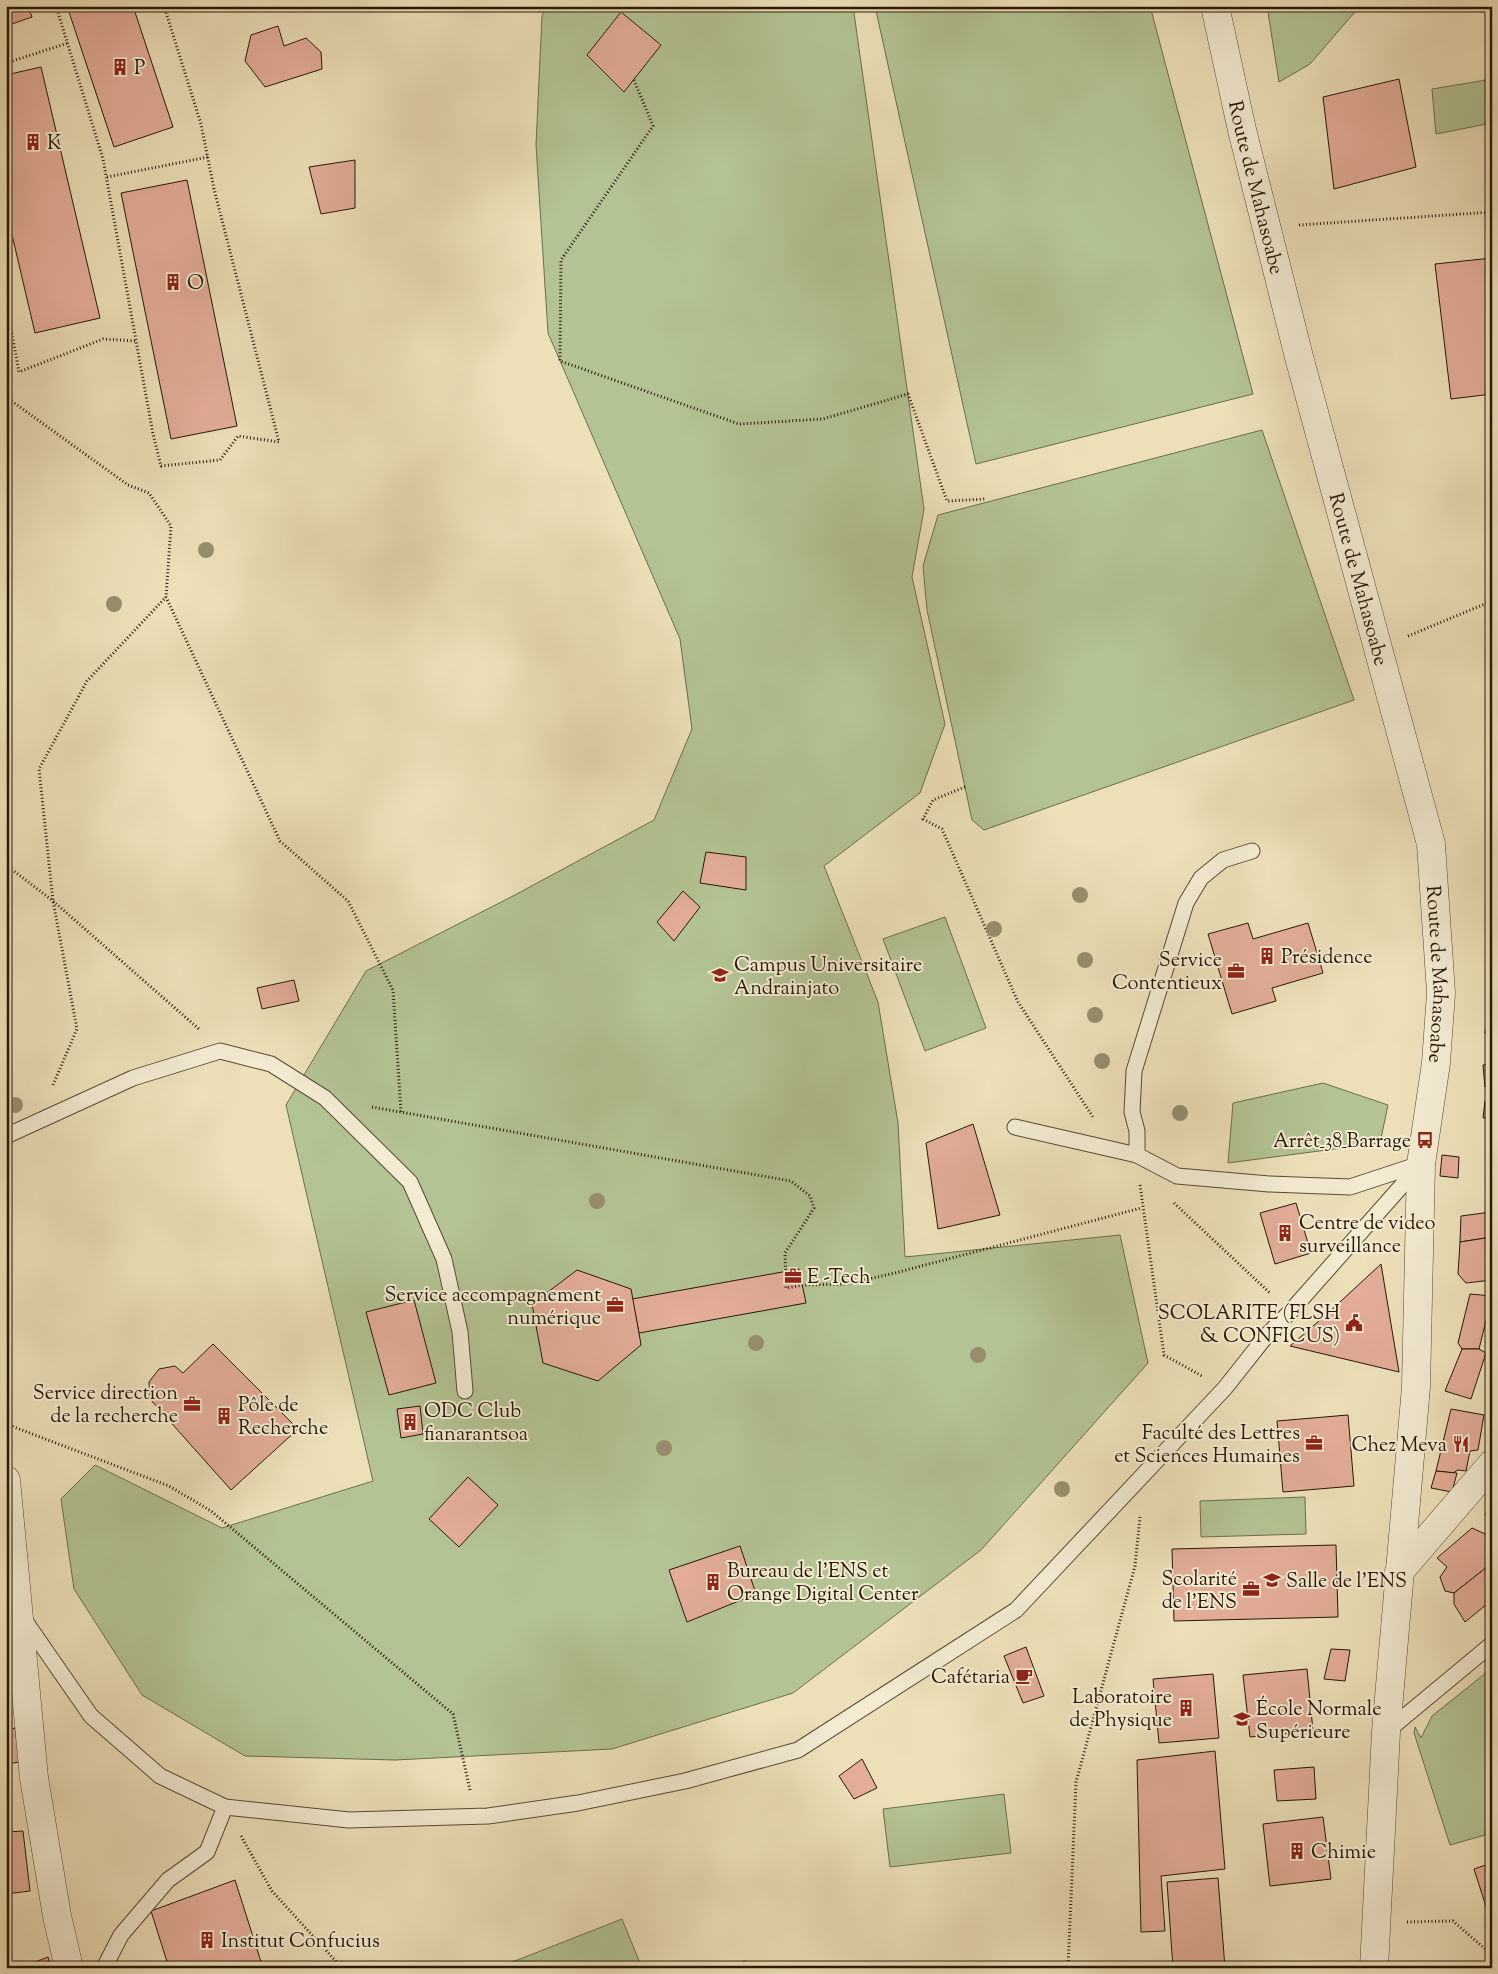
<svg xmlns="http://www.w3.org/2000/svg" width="1498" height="1974" viewBox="0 0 1498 1974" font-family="'Sorts Mill Goudy',serif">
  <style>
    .green { fill: #b3c393; stroke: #6d6e4c }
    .building { fill: #e3ad98; stroke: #271806 }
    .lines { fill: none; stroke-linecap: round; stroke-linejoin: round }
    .service-casing { stroke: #584a33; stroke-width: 17 }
    .minor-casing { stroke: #584a33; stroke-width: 29 }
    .tertiary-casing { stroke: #584a33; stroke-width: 29 }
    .path { stroke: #271806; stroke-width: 3; stroke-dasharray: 1 2.5; stroke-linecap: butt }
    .service { stroke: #f3ebd2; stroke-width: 15 }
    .minor { stroke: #f3ebd2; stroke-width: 28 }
    .tertiary { stroke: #f3ebd2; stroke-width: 28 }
    .tree { fill: #978e6e }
    .labels { text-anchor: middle; stroke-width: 4; stroke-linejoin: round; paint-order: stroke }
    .poi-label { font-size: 20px; fill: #271806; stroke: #f3ebd2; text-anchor: start }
    .street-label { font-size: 20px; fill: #271806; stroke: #f3ebd2 }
  </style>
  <rect width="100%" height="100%" fill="#ede0b9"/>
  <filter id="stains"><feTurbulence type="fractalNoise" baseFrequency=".004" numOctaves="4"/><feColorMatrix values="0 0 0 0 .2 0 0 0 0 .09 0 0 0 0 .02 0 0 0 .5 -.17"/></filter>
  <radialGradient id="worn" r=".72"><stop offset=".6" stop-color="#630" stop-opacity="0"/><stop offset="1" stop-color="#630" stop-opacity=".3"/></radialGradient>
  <g class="green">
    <path d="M546,6h307l71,503 -12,68 33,147 -25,69 -96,73 54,136 20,121 7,134 215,-22 28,128 -167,187 -188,143 -181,56 -217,11 -150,-4 -103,-61 -68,-106 -13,-90 34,-34 127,63 151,-47 -87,-376 80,-134 147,-75 141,-76 38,-91 -12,-90 -132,-306 -12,-188 6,-129z"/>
    <path d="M875,6h275l103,388 -277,70z"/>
    <path d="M1267,6h93l-50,58 -31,18z"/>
    <path d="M1492,79v44l-56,11 -4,-45z"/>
    <path d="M1262,430l92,270 -370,130 -12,-10 -45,-210 -4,-44 15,-51z"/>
    <path d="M945,917l41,111 -61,23 -42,-112z"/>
    <path d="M1323,1083l65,22 -8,38 -152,20 5,-60z"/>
    <path d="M1305,1497l1,37 -105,3 -1,-36z"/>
    <path d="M1492,1668v165l-42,12 -36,-112 1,-6 6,11 11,-22z"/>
    <path d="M1004,1794l7,59 -121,14 -7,-58z"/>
    <path d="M622,1919l20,49h-145z"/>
  </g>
  <g class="building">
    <path d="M6,6h22l4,11 -26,9z"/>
    <path d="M67,6h66l40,121 -59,20z"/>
    <path d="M253,6h23l-23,5z"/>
    <path d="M621,12l40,33 -37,47 -37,-37z"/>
    <path d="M278,26l6,20 22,-8 15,14 1,17 -57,18 -20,-26 6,-26z"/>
    <path d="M41,67l59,251 -65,15 -29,-124v-134z"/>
    <path d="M1399,79l17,88 -82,22 -11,-92z"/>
    <path d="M355,160v48l-34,6 -12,-47z"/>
    <path d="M187,180l50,246 -66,13 -50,-246z"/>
    <path d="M1492,258v136l-41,5 -16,-135z"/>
    <path d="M706,852l40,5v33l-46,-7z"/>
    <path d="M683,891l17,16 -26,34 -17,-19z"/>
    <path d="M1248,923l5,16 55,-16 15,50 -51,15 4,13 -44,13 -24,-80z"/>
    <path d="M294,980l5,21 -37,8 -5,-21z"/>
    <path d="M1492,1014v31l-7,-13z"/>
    <path d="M1492,1064v23h-7l-2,-22z"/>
    <path d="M1492,1099v19h-9l2,-17z"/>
    <path d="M973,1124l27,91 -62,14 -12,-86z"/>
    <path d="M1442,1155l17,2 -1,21 -18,-2z"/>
    <path d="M1296,1203l15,50 -36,11 -15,-51z"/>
    <path d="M1491,1212l1,25 -32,5 1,-26z"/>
    <path d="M1492,1237v43l-26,3 -8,-9 2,-32z"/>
    <path d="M1381,1264l18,108 -109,-26 37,-32z"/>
    <path d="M799,1269l7,34 -167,30 -7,-34z"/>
    <path d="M577,1270l54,19 8,44 2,12 -43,36 -55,-18 -11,-59z"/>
    <path d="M1470,1294l22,2 -13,53h-17l-4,-6z"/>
    <path d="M414,1300l22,83 -47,12 -23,-83z"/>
    <path d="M1492,1320v26l-6,-3z"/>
    <path d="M213,1344l85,85 -67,61 -81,-91 -1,-17 10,-13 16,-3 8,7z"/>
    <path d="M1462,1349h17l7,4 -15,46 -26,-8z"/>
    <path d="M420,1406l3,28 -22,4 -4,-29z"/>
    <path d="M1451,1409l33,6 -6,35 -8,1 -4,20 -8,-1 -5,3 -17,-2z"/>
    <path d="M1348,1415l6,71 -71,6 -6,-71z"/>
    <path d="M1436,1471l21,2 -5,19 -21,-4z"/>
    <path d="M468,1477l30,28 -39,42 -30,-28z"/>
    <path d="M1492,1508v15l-7,-9z"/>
    <path d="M1472,1528l20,9v26l-38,30 -9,-2 -5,-14 7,-10 -10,-9z"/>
    <path d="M1336,1545l2,72 -164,4 -2,-72z"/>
    <path d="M740,1546l16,48 -69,28 -18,-52z"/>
    <path d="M1492,1563v37l-27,22 -11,-18v-11z"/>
    <path d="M1026,1647l18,49 -21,7 -19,-47z"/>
    <path d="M1331,1649l19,1 -5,31 -21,-2z"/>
    <path d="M1307,1669l6,62 -63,6 -7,-62z"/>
    <path d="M1213,1674l6,64 -60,5 -6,-64z"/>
    <path d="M15,1728l5,34 -14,2v-34z"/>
    <path d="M1215,1751l10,118 -64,7 4,55 -24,1 -4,-172z"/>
    <path d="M862,1759l15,29 -23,11 -15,-23z"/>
    <path d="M1314,1767l2,32 -39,2 -3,-31z"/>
    <path d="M1323,1817l8,62 -61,7 -7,-62z"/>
    <path d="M23,1831l7,60 -24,3v-62z"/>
    <path d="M1492,1863v59h-1l-17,-53z"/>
    <path d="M1218,1878l7,90h-52l-6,-86z"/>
    <path d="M235,1880l28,88h-94l-18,-57z"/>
    <path d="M48,1957l4,11h-32z"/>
  </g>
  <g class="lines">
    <g class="service-casing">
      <g id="service">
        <path d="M1252,851l-29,9 -22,18 -15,25 -52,168 -2,41 5,19v24l40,21 92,8 81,3 70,-23"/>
        <path d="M1015,1127l122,28"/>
        <path d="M6,1136l127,-58 87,-27 51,13 54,34 85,84 34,77 16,73 5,59"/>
        <path d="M23,1618l68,98 69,60 65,31 124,13 139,-4 90,-13 107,-22 113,-31 218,-140 209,-222 42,-53 23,-23 131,-148"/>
        <path d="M1386,1732l106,-88"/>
        <path d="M104,1968l17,-33 47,-55 39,-28 18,-45"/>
      </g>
    </g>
    <g class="minor-casing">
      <g id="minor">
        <path d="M6,1480l28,298 23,138 12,52"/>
        <path d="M1399,1572l93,-108"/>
      </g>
    </g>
    <g class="tertiary-casing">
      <g id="tertiary">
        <path id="s1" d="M1215,6l27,124 57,227 132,487 10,149 -5,70 -15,101 -5,223 -30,345 -12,236"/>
      </g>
    </g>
    <g class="path">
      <path d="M56,6l47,153 50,275 8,32 59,-6 18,-24 41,6 -65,-253 -13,-65 -37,-118"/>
      <path d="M6,63l62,-20"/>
      <path d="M634,80l19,46 -92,134 -1,101 179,63 84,-5 85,-25 39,107 38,-2"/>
      <path d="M107,177l101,-20"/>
      <path d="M1299,225l193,-13"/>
      <path d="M6,302l13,70 84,-33 33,2"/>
      <path d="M6,397l122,88 21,8 22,33 -5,71 114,244 68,60 45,89 8,122"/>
      <path d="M1408,636l84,-35"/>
      <path d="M965,787l-32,13 -10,19 19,10 76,173 75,115"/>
      <path d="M6,865l47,36 147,129"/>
      <path d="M53,1085l24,-56 -24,-128 -14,-132 48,-88 79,-84"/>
      <path d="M372,1107l419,74 19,15 4,12 -29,45 1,35 17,-3 43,-1 49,-11 246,-65"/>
      <path d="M1140,1185l24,170 38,21"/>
      <path d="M1174,1203l97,91"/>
      <path d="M6,1424l163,62 42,25 242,203 17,76"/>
      <path d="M241,1836l31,55 70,77"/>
      <path d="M1407,1922l46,-1 32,28 7,-2"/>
      <path d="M744,1961l3,7"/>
      <path d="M1068,1968l8,-186 59,-216 5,-49"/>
    </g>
    <use href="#service" class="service"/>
    <use href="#minor" class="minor"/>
    <use href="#tertiary" class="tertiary"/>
  </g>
  <g class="tree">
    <circle cx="206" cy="550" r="8"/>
    <circle cx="114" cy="604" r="8"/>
    <circle cx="1080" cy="895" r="8"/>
    <circle cx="994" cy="929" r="8"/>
    <circle cx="1085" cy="960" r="8"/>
    <circle cx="1095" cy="1015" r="8"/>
    <circle cx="1102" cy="1061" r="8"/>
    <circle cx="15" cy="1105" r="8"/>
    <circle cx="1180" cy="1113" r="8"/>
    <circle cx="597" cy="1201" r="8"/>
    <circle cx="756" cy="1343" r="8"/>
    <circle cx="978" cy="1355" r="8"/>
    <circle cx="664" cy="1448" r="8"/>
    <circle cx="1062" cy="1489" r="8"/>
  </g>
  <defs>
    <g id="building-bare" transform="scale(1.35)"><path d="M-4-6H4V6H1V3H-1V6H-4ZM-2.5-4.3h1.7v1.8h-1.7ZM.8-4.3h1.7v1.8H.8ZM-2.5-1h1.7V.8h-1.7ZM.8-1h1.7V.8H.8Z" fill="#8f2418" stroke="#f3ebd2" stroke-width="2.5" paint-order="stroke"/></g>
    <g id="office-bare" transform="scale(1.35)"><path d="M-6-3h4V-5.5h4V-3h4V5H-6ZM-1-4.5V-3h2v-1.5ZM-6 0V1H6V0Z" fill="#8f2418" stroke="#f3ebd2" stroke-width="2.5" paint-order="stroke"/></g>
    <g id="university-bare" transform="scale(1.35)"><path d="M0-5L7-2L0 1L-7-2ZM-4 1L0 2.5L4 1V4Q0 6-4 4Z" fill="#8f2418" stroke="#f3ebd2" stroke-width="2.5" paint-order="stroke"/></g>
    <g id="bus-bare" transform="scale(1.35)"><path d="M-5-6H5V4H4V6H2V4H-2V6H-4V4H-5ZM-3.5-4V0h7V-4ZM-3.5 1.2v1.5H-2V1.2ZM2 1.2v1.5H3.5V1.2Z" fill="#8f2418" stroke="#f3ebd2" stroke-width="2.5" paint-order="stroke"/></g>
    <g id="civic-bare" transform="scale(1.35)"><path d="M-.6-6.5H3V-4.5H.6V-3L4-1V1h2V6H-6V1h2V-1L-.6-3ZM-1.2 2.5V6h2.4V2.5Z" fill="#8f2418" stroke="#f3ebd2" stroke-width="2.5" paint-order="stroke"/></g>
    <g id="restaurant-bare" transform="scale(1.35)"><path d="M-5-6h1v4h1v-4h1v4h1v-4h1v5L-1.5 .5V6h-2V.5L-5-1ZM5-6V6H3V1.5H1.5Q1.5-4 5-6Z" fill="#8f2418" stroke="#f3ebd2" stroke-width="2.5" paint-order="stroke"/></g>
    <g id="cafe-bare" transform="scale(1.35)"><path d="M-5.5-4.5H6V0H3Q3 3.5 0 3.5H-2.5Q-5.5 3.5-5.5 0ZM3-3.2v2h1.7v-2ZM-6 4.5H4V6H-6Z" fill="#8f2418" stroke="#f3ebd2" stroke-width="2.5" paint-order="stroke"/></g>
  </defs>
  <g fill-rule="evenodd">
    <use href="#building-bare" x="120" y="67"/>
    <use href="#building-bare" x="33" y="142"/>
    <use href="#building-bare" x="173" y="282"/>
    <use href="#building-bare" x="1267" y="956"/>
    <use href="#office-bare" x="1236" y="971"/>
    <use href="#university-bare" x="720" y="975"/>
    <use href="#bus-bare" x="1425" y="1140"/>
    <use href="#building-bare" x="1285" y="1233"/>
    <use href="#office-bare" x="793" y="1276"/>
    <use href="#office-bare" x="615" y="1305"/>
    <use href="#civic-bare" x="1354" y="1323"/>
    <use href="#office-bare" x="192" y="1404"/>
    <use href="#building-bare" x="224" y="1416"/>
    <use href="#building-bare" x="410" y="1422"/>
    <use href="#office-bare" x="1314" y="1443"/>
    <use href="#restaurant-bare" x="1461" y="1444"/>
    <use href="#university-bare" x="1272" y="1580"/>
    <use href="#building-bare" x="713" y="1582"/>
    <use href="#office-bare" x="1251" y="1589"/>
    <use href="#cafe-bare" x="1024" y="1676"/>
    <use href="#building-bare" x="1186" y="1708"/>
    <use href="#university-bare" x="1242" y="1719"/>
    <use href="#building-bare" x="1297" y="1851"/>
    <use href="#building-bare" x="207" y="1940"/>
  </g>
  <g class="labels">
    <g class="poi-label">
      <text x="134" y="74">P</text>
      <text x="47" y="149">K</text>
      <text x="187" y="289">O</text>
      <text x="1281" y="963">Présidence</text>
      <text x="1222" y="966" text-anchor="end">Service<tspan x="1222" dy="23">Contentieux</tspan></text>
      <text x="734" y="971">Campus Universitaire<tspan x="734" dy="23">Andrainjato</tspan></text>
      <text x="1411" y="1147" text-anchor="end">Arrêt_38_Barrage</text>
      <text x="1299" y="1229">Centre de video<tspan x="1299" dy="23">surveillance</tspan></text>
      <text x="807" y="1283">E -Tech</text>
      <text x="601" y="1301" text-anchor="end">Service accompagnement<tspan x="601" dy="23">numérique</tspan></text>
      <text x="1340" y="1319" text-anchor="end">SCOLARITE (FLSH<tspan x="1340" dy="23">&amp; CONFICUS)</tspan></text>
      <text x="178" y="1399" text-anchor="end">Service direction<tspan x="178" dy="23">de la recherche</tspan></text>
      <text x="238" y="1411">Pôle de<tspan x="238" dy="23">Recherche</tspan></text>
      <text x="424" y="1417">ODC Club<tspan x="424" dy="23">fianarantsoa</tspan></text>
      <text x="1300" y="1439" text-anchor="end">Faculté des Lettres<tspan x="1300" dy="23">et Sciences Humaines</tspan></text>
      <text x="1447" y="1451" text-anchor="end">Chez Meva</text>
      <text x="727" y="1577">Bureau de l'ENS et<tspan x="727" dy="23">Orange Digital Center</tspan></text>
      <text x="1237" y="1585" text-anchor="end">Scolarité<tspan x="1237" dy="23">de l'ENS</tspan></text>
      <text x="1286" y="1587">Salle de l'ENS</text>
      <text x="1010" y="1683" text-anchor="end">Cafétaria</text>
      <text x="1172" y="1703" text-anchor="end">Laboratoire<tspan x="1172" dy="23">de Physique</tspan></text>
      <text x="1256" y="1715">École Normale<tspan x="1256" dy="23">Supérieure</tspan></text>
      <text x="1311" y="1858">Chimie</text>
      <text x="221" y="1947">Institut Confucius</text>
    </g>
    <g class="street-label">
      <text dy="7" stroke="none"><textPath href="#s1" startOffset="186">Route de Mahasoabe</textPath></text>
      <text dy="7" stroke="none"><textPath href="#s1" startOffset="591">Route de Mahasoabe</textPath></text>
      <text dy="7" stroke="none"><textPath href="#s1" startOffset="996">Route de Mahasoabe</textPath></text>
    </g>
  </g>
  <rect width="1498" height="1974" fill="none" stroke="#ede0b9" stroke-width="25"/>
  <rect x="8" y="8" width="1483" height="1959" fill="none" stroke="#271806" stroke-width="2.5"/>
  <rect x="12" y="12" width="1473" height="1949" fill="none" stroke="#271806"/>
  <rect width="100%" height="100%" filter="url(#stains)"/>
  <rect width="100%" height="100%" fill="url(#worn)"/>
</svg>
